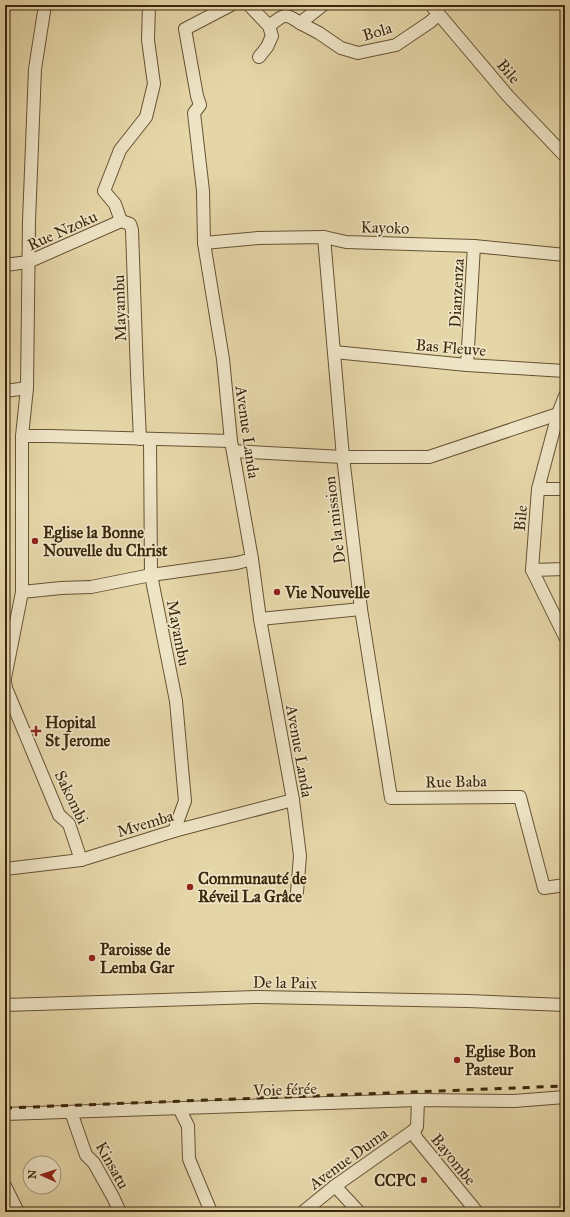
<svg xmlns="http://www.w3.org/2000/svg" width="570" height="1217" viewBox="0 0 570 1217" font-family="'IM FELL Great Primer',serif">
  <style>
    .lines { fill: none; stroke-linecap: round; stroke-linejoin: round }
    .minor-casing { stroke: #665333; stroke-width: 14 }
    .minor { stroke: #eee4c6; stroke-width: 12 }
    .rail { stroke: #3b270c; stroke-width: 3; stroke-dasharray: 7 7; stroke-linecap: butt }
    .poi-dot { fill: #8f2418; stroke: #eee4c6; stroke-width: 1.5 }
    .labels { text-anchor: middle; stroke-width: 3.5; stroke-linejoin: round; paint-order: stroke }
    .street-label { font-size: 16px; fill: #3b270c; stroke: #eee4c6 }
    .poi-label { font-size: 16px; font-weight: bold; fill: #3b270c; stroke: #eee4c6; text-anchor: start }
  </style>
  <rect width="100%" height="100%" fill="#e5d6a8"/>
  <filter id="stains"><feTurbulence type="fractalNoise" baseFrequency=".005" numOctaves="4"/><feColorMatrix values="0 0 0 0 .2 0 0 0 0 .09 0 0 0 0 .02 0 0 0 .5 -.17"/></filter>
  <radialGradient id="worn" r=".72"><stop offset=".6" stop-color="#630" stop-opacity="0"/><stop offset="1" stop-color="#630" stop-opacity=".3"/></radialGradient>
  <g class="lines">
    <g class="minor-casing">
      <g id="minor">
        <path d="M231,5l-46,24 12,67 3,9 -6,8 9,78 1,52 19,116 8,82 21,118 8,60 33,181 7,56 -3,36"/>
        <path d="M249,5l20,21 3,10 -5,11 -8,10"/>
        <path d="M431,5l77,91 57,60"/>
        <path d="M300,23l19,10 22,15 17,5 38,-8 34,-23 9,-8"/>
        <path d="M269,26c15,-11 15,-14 31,-3l23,-18"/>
        <path d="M121,221l-6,-17 -11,-13 16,-41 26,-33 8,-33 -6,-44 1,-35"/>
        <path d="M324,237l19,220 18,152 30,189 129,-1 24,91 21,-3"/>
        <path d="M204,243l54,-5 66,-1 22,5 128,4 91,9"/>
        <path d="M5,265l23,-3 93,-41 9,3 2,6 5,144 3,65"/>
        <path d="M334,352l133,13 98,6"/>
        <path d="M467,365l7,-119"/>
        <path d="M5,391l22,-3"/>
        <path d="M565,396l-7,18 -20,75 -6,81 33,67"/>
        <path d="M22,436h28l181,5"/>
        <path d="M150,439l1,136 25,126 9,100 -11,30"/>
        <path d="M233,451l110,6h86l129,-43"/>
        <path d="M538,489h27"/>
        <path d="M532,570l33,-1"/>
        <path d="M22,592l39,-4 30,-1 60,-12 86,-12 15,-4"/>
        <path d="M260,619l101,-10"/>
        <path d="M5,678l17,-86v-156l5,-48 2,-167 6,-152 10,-64"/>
        <path d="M5,682l1,6 53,127 10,9 12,36"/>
        <path d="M5,869l76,-9 93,-29 119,-31"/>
        <path d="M5,1005l252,-8 211,4 97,4"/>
        <path d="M418,1100l-1,27 -4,4 4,8 60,73"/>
        <path d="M179,1108l9,18 1,33 22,53"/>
        <path d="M71,1112l15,43 8,8 19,34 7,15"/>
        <path d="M5,1114l413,-14 96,1 51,-4"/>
        <path d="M5,1186l13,26"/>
        <path d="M335,1186l24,26"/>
        <path d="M303,1212l32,-26 78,-55"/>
      </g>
    </g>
    <use href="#minor" class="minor"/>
    <path class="rail" d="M5,1108l560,-22"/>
  </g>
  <g class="poi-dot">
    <circle cx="35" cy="541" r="4"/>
    <circle cx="277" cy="592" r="4"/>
    <path d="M34 725h4v4h4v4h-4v4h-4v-4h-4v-4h4z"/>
    <circle cx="190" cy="887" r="4"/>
    <circle cx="92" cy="958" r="4"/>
    <circle cx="457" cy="1060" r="4"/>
    <circle cx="424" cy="1180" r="4"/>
  </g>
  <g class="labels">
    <g class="street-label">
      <text transform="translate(377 31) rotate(-17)" y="6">Bola</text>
      <text transform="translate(509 71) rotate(50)" y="6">Bile</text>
      <text transform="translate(385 227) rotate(2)" y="6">Kayoko</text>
      <text transform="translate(62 230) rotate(-24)" y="6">Rue Nzoku</text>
      <text transform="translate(456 293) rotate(-87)" y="6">Dianzenza</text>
      <text transform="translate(119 308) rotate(-92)" y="6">Mayambu</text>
      <text transform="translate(451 347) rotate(5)" y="6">Bas Fleuve</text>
      <text transform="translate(248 432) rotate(82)" y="6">Avenue Landa</text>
      <text transform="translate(520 518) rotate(-85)" y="6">Bile</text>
      <text transform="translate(334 520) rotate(-97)" y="6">De la mission</text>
      <text transform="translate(179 633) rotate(79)" y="6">Mayambu</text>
      <text transform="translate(300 751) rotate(80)" y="6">Avenue Landa</text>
      <text transform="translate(456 781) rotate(-1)" y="6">Rue Baba</text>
      <text transform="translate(72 797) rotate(64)" y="6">Sakombi</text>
      <text transform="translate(145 823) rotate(-17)" y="6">Mvemba</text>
      <text transform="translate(285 982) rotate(1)" y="6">De la Paix</text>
      <text transform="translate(285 1089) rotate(-2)" y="6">Voie férée</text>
      <text transform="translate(348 1158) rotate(-36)" y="6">Avenue Duma</text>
      <text transform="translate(454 1159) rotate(51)" y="6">Bayombe</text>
      <text transform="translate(113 1165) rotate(61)" y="6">Kinsatu</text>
    </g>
    <g class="poi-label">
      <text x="43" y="538">Eglise la Bonne<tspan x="43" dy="18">Nouvelle du Christ</tspan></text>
      <text x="285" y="598">Vie Nouvelle</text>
      <text x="45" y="728">Hopital<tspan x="45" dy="18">St Jerome</tspan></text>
      <text x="198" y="884">Communauté de<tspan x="198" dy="18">Réveil La Grâce</tspan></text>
      <text x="100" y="955">Paroisse de<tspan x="100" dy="18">Lemba Gar</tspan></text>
      <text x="465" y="1057">Eglise Bon<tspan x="465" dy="18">Pasteur</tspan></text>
      <text x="416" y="1186" text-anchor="end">CCPC</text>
    </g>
  </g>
  <rect width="570" height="1217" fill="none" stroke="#e5d6a8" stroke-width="20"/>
  <rect x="6" y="6" width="558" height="1205" fill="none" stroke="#3b270c" stroke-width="2"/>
  <rect x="10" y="10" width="550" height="1197" fill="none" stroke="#3b270c"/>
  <g transform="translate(42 1175) rotate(273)"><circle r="19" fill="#eee4c6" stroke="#a6987c"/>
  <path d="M0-3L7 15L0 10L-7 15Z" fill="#8f2418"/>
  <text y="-6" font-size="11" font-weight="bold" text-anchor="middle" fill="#3b270c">N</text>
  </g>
  <rect width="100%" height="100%" filter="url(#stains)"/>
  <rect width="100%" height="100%" fill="url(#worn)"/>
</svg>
